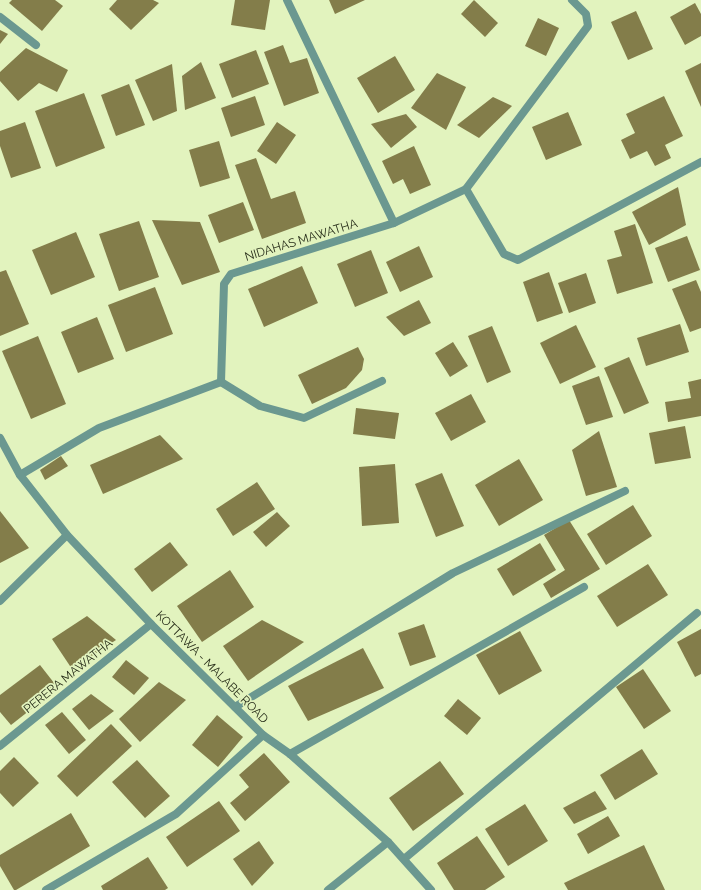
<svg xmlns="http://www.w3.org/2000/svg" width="701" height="890" viewBox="0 0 701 890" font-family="Raleway,sans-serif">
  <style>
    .building { fill: #837d4a }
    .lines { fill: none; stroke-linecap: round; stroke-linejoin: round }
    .minor { stroke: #6b9890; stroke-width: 8 }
    .tertiary { stroke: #6b9890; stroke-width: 8 }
    .labels { text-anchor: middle; stroke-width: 3.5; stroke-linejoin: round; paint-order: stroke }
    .street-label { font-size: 12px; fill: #272d19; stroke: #e2f3be }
  </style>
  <rect width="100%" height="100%" fill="#e2f3be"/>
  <g class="building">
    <path d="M12,0h43l8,6 -21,25 -33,-28z"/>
    <path d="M117,0h36l6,3 -28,27 -22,-21z"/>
    <path d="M235,0h35l-5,30 -34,-5z"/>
    <path d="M329,0h36l-30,14z"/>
    <path d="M474,0l24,23 -13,14 -24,-23z"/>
    <path d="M695,3l6,11v22l-16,9 -15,-28z"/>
    <path d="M636,11l17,38 -25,11 -17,-38z"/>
    <path d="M538,18l21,10 -13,28 -21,-10z"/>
    <path d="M0,30l8,4 -8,10z"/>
    <path d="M283,45l7,18 17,-5 12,35 -35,13 -20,-54z"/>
    <path d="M26,48l42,22 -11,22 -18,-9 -21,18 -18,-20v-9z"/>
    <path d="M256,50l13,34 -37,14 -13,-34z"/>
    <path d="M395,56l20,34 -37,23 -21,-35z"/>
    <path d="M201,62l15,36 -31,12 -3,-34z"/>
    <path d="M701,63v44l-16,-36z"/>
    <path d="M172,64l5,47 -24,10 -18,-41z"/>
    <path d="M437,73l29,14 -20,43 -35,-22z"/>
    <path d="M129,84l16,41 -29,11 -15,-41z"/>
    <path d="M84,93l21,55 -49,19 -21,-56z"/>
    <path d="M255,96l10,29 -34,12 -10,-29z"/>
    <path d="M664,96l19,40 -18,9 6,13 -16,8 -8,-15 -17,8 -9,-19 14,-7 -9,-19z"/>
    <path d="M493,97l19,9 -33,32 -22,-13z"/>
    <path d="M568,112l14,33 -36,15 -14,-33z"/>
    <path d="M406,114l11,13 -26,21 -20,-24z"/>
    <path d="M25,122l16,46 -30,10 -11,-32v-15z"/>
    <path d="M277,122l19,13 -20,29 -19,-13z"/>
    <path d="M219,141l11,37 -30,9 -11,-37z"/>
    <path d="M414,146l17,39 -21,9 -7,-15 -10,5 -11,-23z"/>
    <path d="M256,158l15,41 24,-8 11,32 -44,16 -27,-74z"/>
    <path d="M678,187l8,38 -37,20 -17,-33z"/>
    <path d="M243,202l11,28 -35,13 -11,-28z"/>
    <path d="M152,220l48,2 20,50 -38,13z"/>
    <path d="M139,221l20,56 -40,14 -20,-57z"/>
    <path d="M635,224l18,59 -36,11 -10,-34 15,-4 -8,-25z"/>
    <path d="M76,232l19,45 -44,18 -19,-45z"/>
    <path d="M687,236l13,34 -32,12 -13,-34z"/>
    <path d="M419,246l14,31 -33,15 -14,-30z"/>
    <path d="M371,250l17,43 -33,14 -18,-43z"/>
    <path d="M302,266l16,37 -54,24 -16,-38z"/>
    <path d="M6,270l23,54 -29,12v-64z"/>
    <path d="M549,272l14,41 -26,9 -14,-40z"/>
    <path d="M586,273l10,30 -27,10 -11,-30z"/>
    <path d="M696,280l5,12v36l-11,4 -18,-43z"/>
    <path d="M155,287l18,47 -47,18 -18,-47z"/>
    <path d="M419,300l12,23 -27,13 -18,-19z"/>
    <path d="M97,317l17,42 -36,14 -17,-41z"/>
    <path d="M680,324l9,28 -43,14 -9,-28z"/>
    <path d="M576,325l20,42 -36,17 -20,-41z"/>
    <path d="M492,326l19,46 -24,11 -19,-47z"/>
    <path d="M38,336l28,68 -35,15 -29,-68z"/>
    <path d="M453,342l15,24 -18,11 -15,-24z"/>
    <path d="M358,347l6,12 -2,11 -16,18 -34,16 -14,-29z"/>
    <path d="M629,357l20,46 -25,11 -20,-46z"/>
    <path d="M599,376l14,41 -27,8 -14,-39z"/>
    <path d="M701,379v37l-33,6 -3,-20 26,-4 -3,-16z"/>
    <path d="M471,394l15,28 -35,19 -16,-28z"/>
    <path d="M356,408l43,5 -4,26 -42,-5z"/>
    <path d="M685,426l6,32 -36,6 -6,-31z"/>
    <path d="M599,431l18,56 -31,9 -14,-46z"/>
    <path d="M160,435l23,24 -80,35 -13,-29z"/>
    <path d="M61,456l7,10 -23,14 -5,-10z"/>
    <path d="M519,459l24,41 -44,26 -24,-41z"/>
    <path d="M395,464l4,59 -37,3 -3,-59z"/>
    <path d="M442,473l22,53 -28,11 -21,-53z"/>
    <path d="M257,482l18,27 -42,27 -17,-27z"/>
    <path d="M633,505l19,31 -46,29 -19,-31z"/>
    <path d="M0,511l29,37 -29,15z"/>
    <path d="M277,512l13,14 -24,21 -13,-15z"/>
    <path d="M569,520l31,49 -49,29 -8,-14 22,-14 -21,-35z"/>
    <path d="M170,542l18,23 -36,27 -18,-23z"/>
    <path d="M540,543l16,27 -43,26 -16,-27z"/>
    <path d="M648,564l20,31 -51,32 -20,-31z"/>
    <path d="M230,570l24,37 -52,35 -25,-36z"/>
    <path d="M87,616l29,24 -44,29 -20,-30z"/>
    <path d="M262,620l42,22 -56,39 -25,-35z"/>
    <path d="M424,624l12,33 -26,9 -12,-33z"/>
    <path d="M701,629v45l-6,3 -18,-35z"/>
    <path d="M520,631l22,40 -43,24 -23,-40z"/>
    <path d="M363,648l21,40 -76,33 -20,-35z"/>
    <path d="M126,660l23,18 -15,17 -22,-18z"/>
    <path d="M40,665l18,23 -47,37 -11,-13v-17z"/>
    <path d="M643,669l28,42 -27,18 -28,-42z"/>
    <path d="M159,682l27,18 -46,42 -21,-23z"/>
    <path d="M91,694l23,17 -25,19 -17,-21z"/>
    <path d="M458,699l23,19 -14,17 -23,-19z"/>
    <path d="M62,712l24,28 -17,14 -24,-29z"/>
    <path d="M217,715l26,22 -25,30 -26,-22z"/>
    <path d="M111,724l21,22 -55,51 -20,-21z"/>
    <path d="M642,749l16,25 -43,26 -15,-25z"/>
    <path d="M264,753l26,29 -45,39 -15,-18 19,-16 -10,-12z"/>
    <path d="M14,757l25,26 -26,24 -13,-14v-22z"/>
    <path d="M137,760l33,36 -25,22 -33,-36z"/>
    <path d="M440,761l24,33 -51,37 -24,-33z"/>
    <path d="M595,791l12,18 -33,15 -11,-16z"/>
    <path d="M219,801l21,30 -53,36 -21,-30z"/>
    <path d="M525,804l23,37 -40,25 -23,-37z"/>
    <path d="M71,813l19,33 -74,44h-2l-14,-24v-11z"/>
    <path d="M608,816l12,20 -32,18 -11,-20z"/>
    <path d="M477,836l28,41 -20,13h-31l-17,-27z"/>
    <path d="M259,841l15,22 -22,23 -19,-27z"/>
    <path d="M644,845l21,45h-97l-4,-7z"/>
    <path d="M148,857l20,31 -3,2h-62l-2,-4z"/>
  </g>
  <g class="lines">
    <g class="minor">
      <path d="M287,0l107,223"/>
      <path d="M0,17l36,28"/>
      <path d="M466,189l38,65 14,6 183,-98"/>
      <path d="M221,382l3,-98 7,-10 163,-51 72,-34 122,-163 -2,-12 -14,-14"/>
      <path d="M221,382l39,24 44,12 78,-37"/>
      <path d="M20,475l79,-47 122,-46"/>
      <path d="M0,601l67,-66"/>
      <path d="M235,707l218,-134 172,-82"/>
      <path d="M0,746l151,-122"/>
      <path d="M290,754l294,-167"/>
      <path d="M404,859l293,-246"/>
      <path d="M46,890l130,-76 87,-79"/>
      <path d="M328,890l60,-48"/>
    </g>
    <path class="tertiary" d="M0,438l20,37 47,60 84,89 112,111 27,19 98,88 43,48"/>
  </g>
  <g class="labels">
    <g class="street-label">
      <text transform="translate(301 240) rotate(-17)" y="4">NIDAHAS MAWATHA</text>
      <text transform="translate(212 667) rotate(45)" y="4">KOTTAWA - MALABE ROAD</text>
      <text transform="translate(68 676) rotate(-39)" y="4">PERERA MAWATHA</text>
    </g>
  </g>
</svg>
